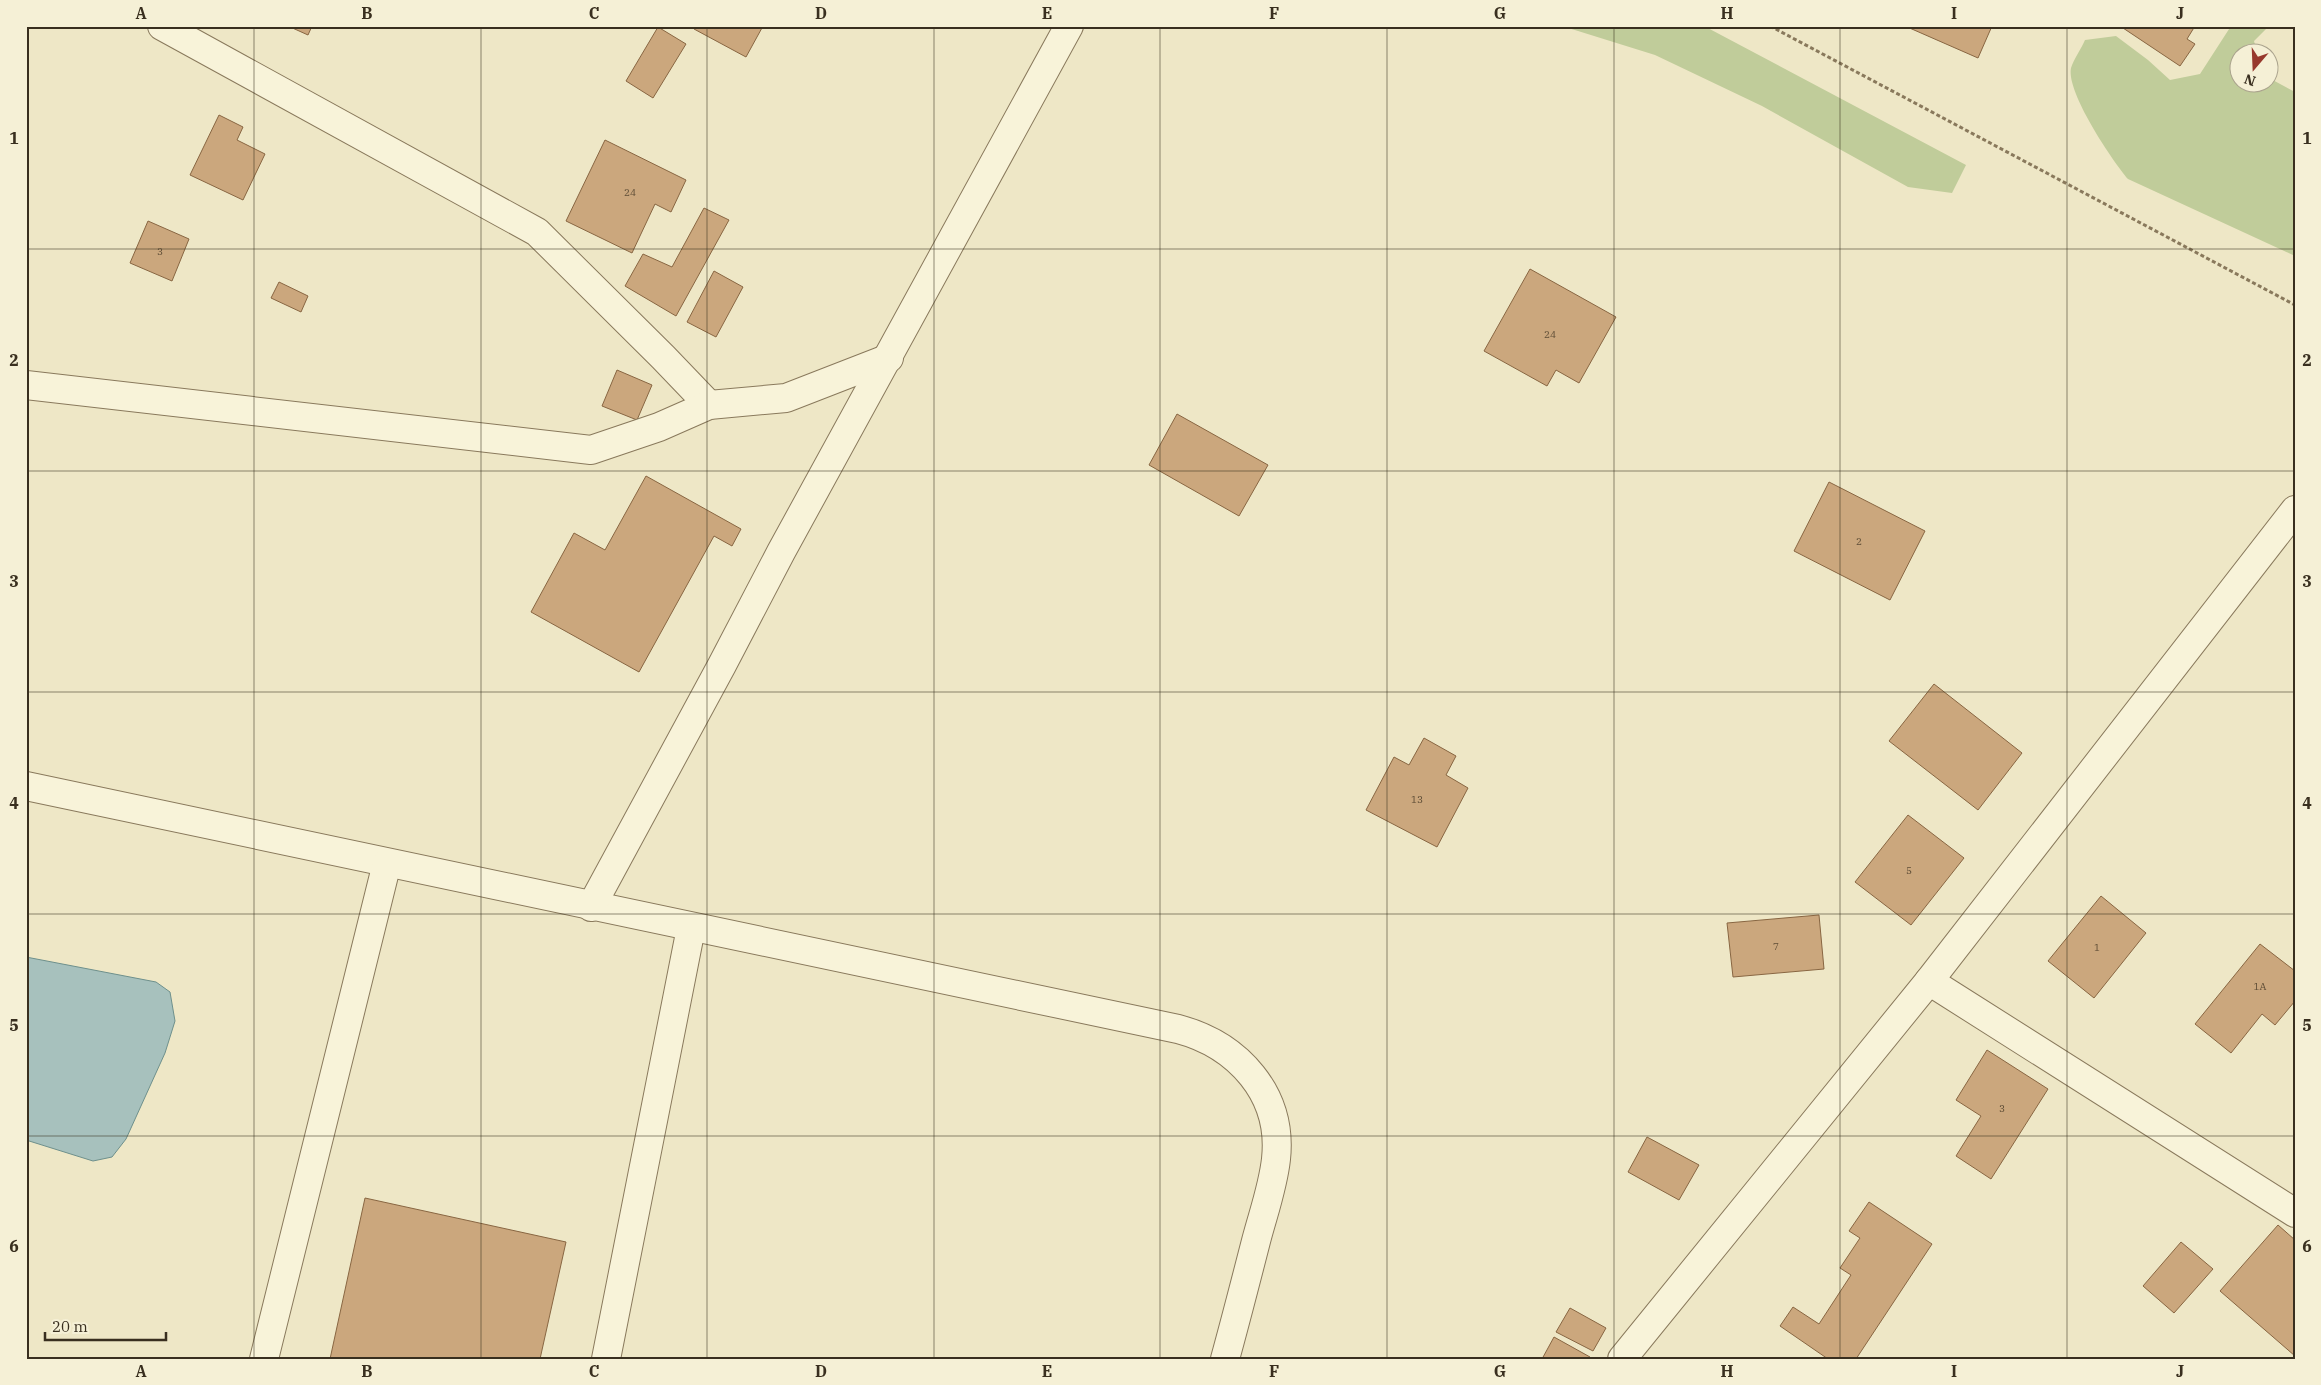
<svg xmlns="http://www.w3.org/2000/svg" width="2321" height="1385" viewBox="0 0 2321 1385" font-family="'IBM Plex Serif',serif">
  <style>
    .green { fill: #c0cc9a }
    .water { fill: #a7c1bd; stroke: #6e908c }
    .building { fill: #cba77d; stroke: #886642 }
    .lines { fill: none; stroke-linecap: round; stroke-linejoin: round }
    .minor-casing { stroke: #89795c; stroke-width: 30 }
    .path { stroke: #89795c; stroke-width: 3; stroke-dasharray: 4 2.5; stroke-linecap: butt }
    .minor { stroke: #f8f3d9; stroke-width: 28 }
    .grid { fill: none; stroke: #392f1f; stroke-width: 1; stroke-opacity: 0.55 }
    .labels { text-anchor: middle; stroke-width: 5; stroke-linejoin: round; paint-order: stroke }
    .number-label { font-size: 10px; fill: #5e4d36 }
    .neatline { fill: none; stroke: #392f1f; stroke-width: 2 }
    .grid-label { font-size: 16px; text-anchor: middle; font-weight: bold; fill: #392f1f }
  </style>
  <rect width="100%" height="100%" fill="#eee7c6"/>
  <g class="green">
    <path d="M1562,26h142l262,139 -14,28 -44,-6 -146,-81 -107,-51z"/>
    <path d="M2231,26h38l-15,15 3,11h-19v30h30l1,-4 26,14v164l-167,-77c-16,-19 -62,-87 -57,-111 3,-9 10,-19 14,-28l31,-4 32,24 22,20 30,-6z"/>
  </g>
  <path class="water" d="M26,957l130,25 14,10 5,29 -10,32 -39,86 -14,18 -19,4 -67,-21z"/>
  <g class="building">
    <path d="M288,26h24l-4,9z"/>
    <path d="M696,26h67l-17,31 -52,-28z"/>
    <path d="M1905,26h87l-14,32z"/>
    <path d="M2120,26h75l-8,13 8,5 -15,22z"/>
    <path d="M658,27l28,17 -33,54 -27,-17z"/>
    <path d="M219,115l24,12 -6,13 28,14 -22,46 -53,-25z"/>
    <path d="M605,140l81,40 -15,32 -16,-8 -23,49 -66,-32z"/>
    <path d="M704,208l25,12 -53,96 -51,-30 18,-32 29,13z"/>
    <path d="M148,221l41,18 -17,42 -42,-18z"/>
    <path d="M1530,269l86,48 -37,66 -23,-13 -9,16 -63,-35z"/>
    <path d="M714,271l29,16 -27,50 -29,-15z"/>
    <path d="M279,282l29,14 -7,16 -30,-14z"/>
    <path d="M617,370l35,15 -15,35 -35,-14z"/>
    <path d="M1177,414l91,51 -29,51 -90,-51z"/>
    <path d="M646,476l95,53 -9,17 -18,-10 -75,136 -108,-60 43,-79 31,17z"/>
    <path d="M1829,482l96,49 -35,69 -96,-49z"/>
    <path d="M1934,684l88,69 -44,57 -89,-69z"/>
    <path d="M1424,738l32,18 -10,19 22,13 -31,59 -71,-37 28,-53 15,8z"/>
    <path d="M1908,815l56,43 -53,67 -56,-43z"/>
    <path d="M2101,896l45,37 -52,65 -46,-37z"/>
    <path d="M1819,915l5,54 -91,8 -6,-54z"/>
    <path d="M2260,944l35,27v30l-20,24 -13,-11 -31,39 -36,-29z"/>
    <path d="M1987,1050l61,39 -57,90 -35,-23 25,-40 -25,-16z"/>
    <path d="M1647,1137l52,28 -20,35 -51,-28z"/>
    <path d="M365,1198l201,44 -26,117h-210z"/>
    <path d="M1869,1202l63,42 -76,115h-28l-48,-33 13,-19 26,17 32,-49 -11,-7 20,-30 -11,-7z"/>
    <path d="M2278,1225l17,15v116l-75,-65z"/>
    <path d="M2181,1242l32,27 -39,44 -31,-27z"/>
    <path d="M1570,1308l36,20 -13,23 -37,-19z"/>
    <path d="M1554,1337l36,20 -1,2h-47z"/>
  </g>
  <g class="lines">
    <g class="minor-casing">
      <g id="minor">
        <path d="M162,26l375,206 126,125 46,48"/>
        <path d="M26,385l565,65 68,-23 50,-22 77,-7 103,-40"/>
        <path d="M26,786l1152,243c60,16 105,65 98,130 -3,28 -13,55 -20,82 -10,39 -20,78 -31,118"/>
        <path d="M591,907l131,-242 59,-113 288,-526"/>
        <path d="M1929,981l366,232"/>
        <path d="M264,1359l123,-496"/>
        <path d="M606,1359l85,-431"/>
        <path d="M1622,1359l307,-378 366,-471"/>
      </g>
    </g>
    <path class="path" d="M1770,26l525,279"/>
    <use href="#minor" class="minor"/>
  </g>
  <path class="grid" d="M254,26v1333M481,26v1333M707,26v1333M934,26v1333M1160,26v1333M1387,26v1333M1614,26v1333M1840,26v1333M2067,26v1333M26,249h2269M26,471h2269M26,692h2269M26,914h2269M26,1136h2269"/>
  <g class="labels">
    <g class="number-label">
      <text x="630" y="196">24</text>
      <text x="160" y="255">3</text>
      <text x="1550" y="338">24</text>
      <text x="1859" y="545">2</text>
      <text x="1417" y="803">13</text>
      <text x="1909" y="874">5</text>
      <text x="1776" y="950">7</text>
      <text x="2097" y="951">1</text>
      <text x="2260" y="990">1А</text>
      <text x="2002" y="1112">3</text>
    </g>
  </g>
  <rect width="2321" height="1385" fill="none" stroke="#f5f0d6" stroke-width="55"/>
  <g transform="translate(2254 68) rotate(199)"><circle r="24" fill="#f5f0d6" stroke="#aaa38d"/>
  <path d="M0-4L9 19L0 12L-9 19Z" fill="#97392d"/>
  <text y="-8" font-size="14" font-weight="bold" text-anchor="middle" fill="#392f1f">N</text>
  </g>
  <path d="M45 1332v8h121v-8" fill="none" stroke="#392f1f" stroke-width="2.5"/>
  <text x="52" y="1332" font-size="15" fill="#392f1f" stroke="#f5f0d6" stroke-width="4" paint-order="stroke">20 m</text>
  <rect x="28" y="28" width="2266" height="1330" class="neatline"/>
  <g class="grid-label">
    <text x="141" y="19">A</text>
    <text x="367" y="19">B</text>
    <text x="594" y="19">C</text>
    <text x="821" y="19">D</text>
    <text x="1047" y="19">E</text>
    <text x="1274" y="19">F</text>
    <text x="1500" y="19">G</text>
    <text x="1727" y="19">H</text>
    <text x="1954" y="19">I</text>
    <text x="2180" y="19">J</text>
    <text x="14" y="144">1</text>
    <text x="2307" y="144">1</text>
    <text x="14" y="366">2</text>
    <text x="2307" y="366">2</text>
    <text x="14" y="587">3</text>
    <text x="2307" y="587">3</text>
    <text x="14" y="809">4</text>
    <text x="2307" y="809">4</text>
    <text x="14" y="1031">5</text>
    <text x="2307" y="1031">5</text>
    <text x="14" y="1252">6</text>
    <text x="2307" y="1252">6</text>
    <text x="141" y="1377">A</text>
    <text x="367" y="1377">B</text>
    <text x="594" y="1377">C</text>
    <text x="821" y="1377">D</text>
    <text x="1047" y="1377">E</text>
    <text x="1274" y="1377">F</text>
    <text x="1500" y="1377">G</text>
    <text x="1727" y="1377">H</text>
    <text x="1954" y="1377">I</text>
    <text x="2180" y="1377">J</text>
  </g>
</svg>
